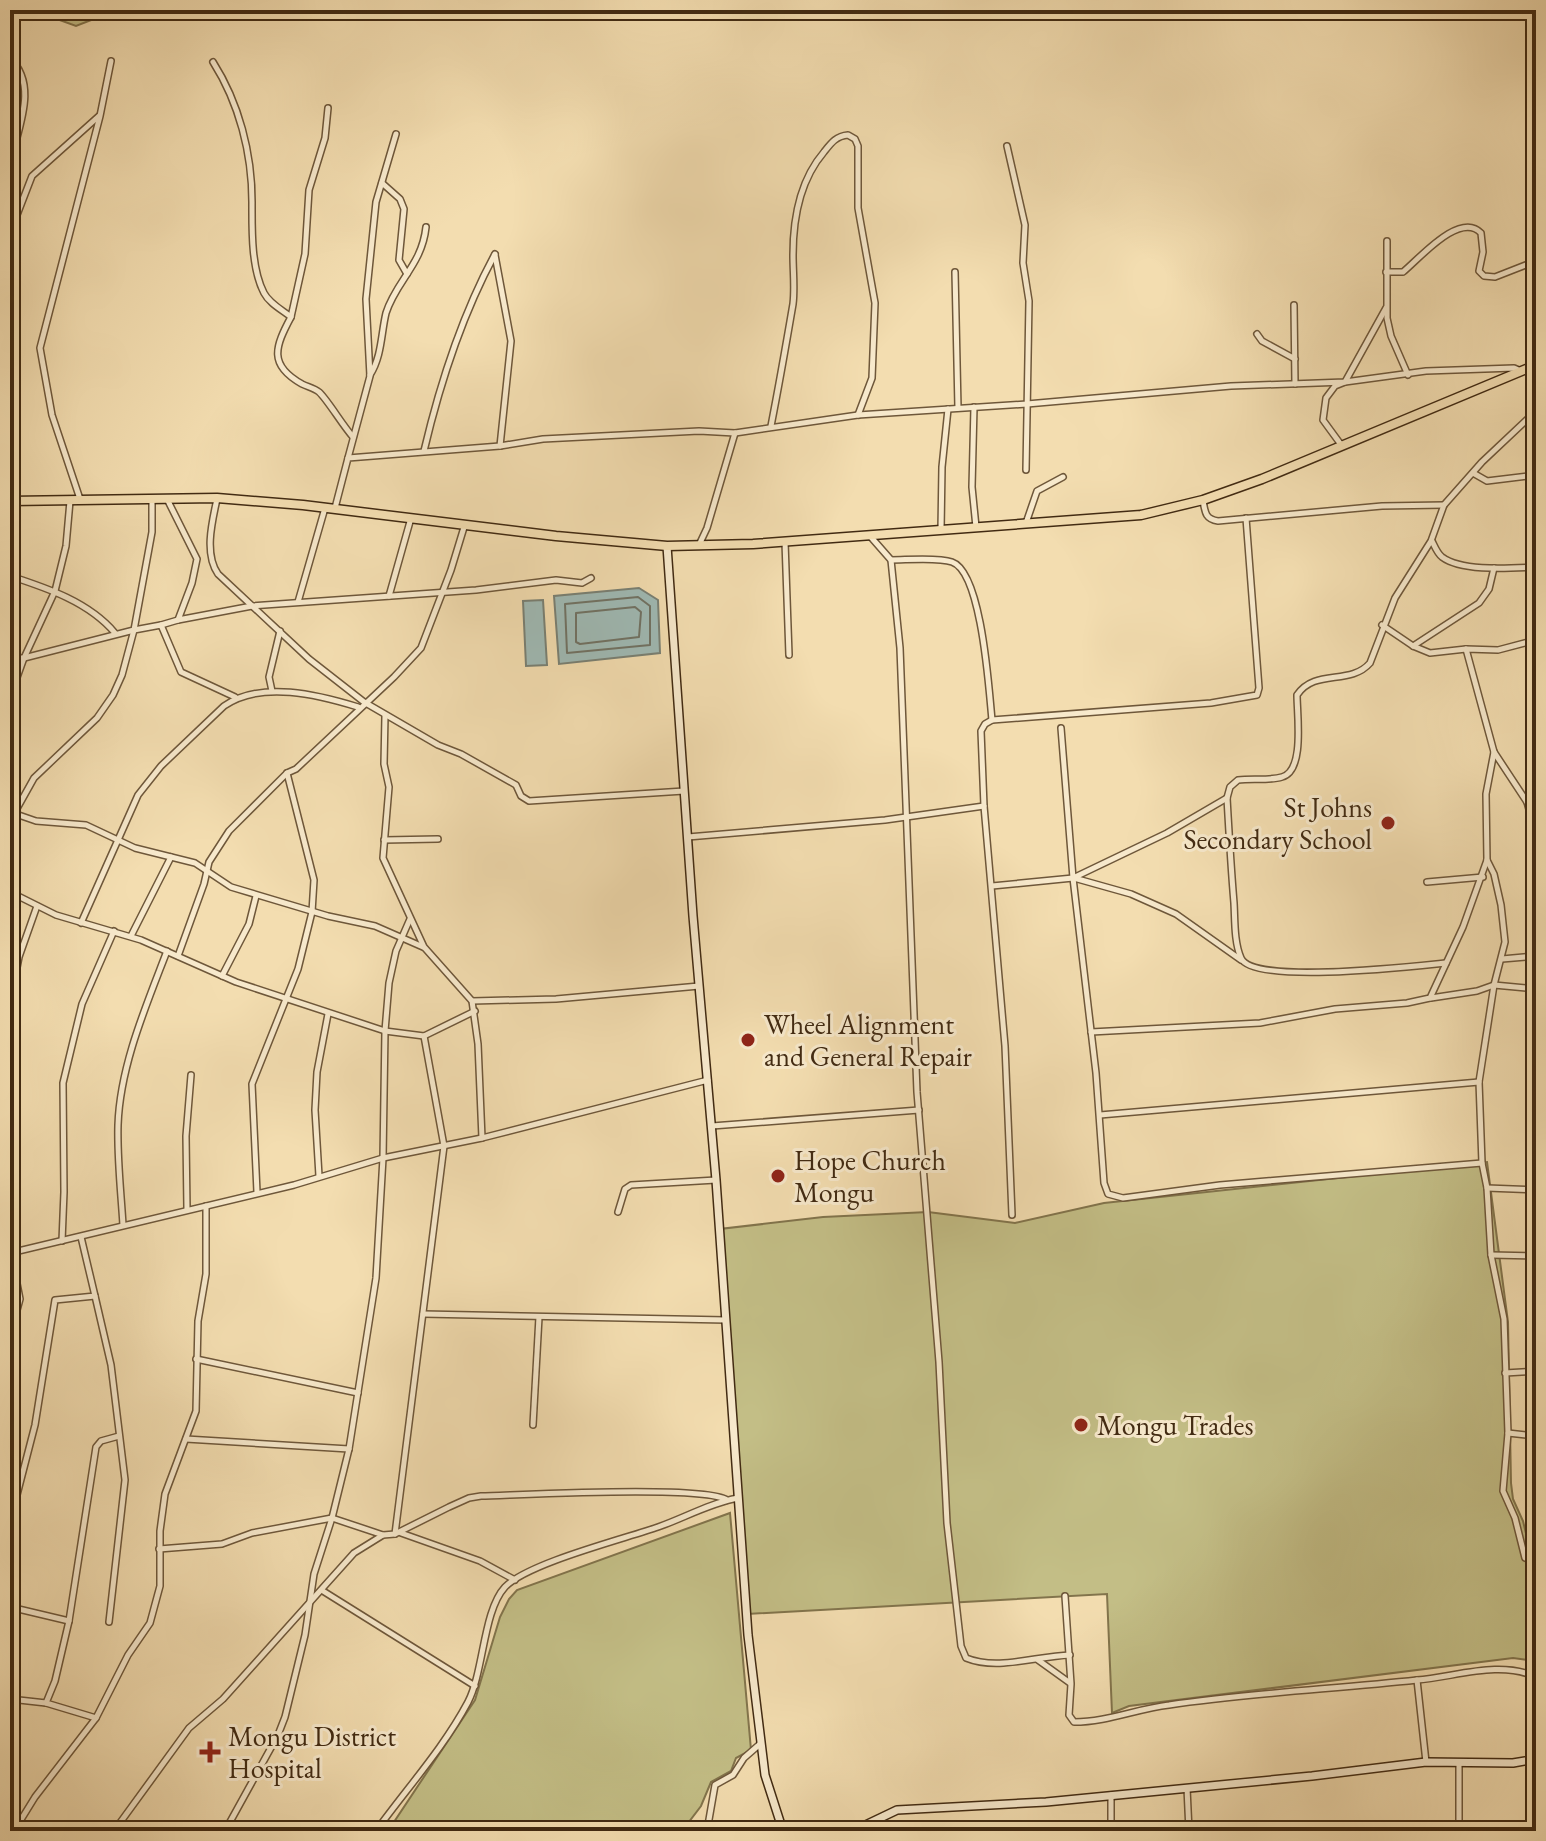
<svg xmlns="http://www.w3.org/2000/svg" width="1546" height="1841" viewBox="0 0 1546 1841" font-family="'EB Garamond',serif">
  <style>
    .green { fill: #c3be86; stroke: #82744c; stroke-width: 2 }
    .water { fill: #9fbab5; stroke: #798074; stroke-width: 2 }
    .lines { fill: none; stroke-linecap: round; stroke-linejoin: round }
    .shore { stroke: #707264; stroke-width: 2 }
    .street-casing { stroke: #6e573a; stroke-width: 8 }
    .secondary-casing { stroke: #412a12; stroke-width: 10 }
    .primary-casing { stroke: #412a12; stroke-width: 11 }
    .street { stroke: #f7e9cc; stroke-width: 5 }
    .secondary { stroke: #f7e9cc; stroke-width: 7 }
    .primary { stroke: #f3ddb0; stroke-width: 8 }
    .poi-dot { fill: #8f2418; stroke: #f7e9cc; stroke-width: 3 }
    .labels { text-anchor: middle; stroke-width: 6; stroke-linejoin: round; paint-order: stroke }
    .poi-label { font-size: 28px; fill: #412a12; stroke: #f7e9cc; text-anchor: start }
  </style>
  <rect width="100%" height="100%" fill="#f3ddb0"/>
  <filter id="stains"><feTurbulence type="fractalNoise" baseFrequency=".0025" numOctaves="4"/><feColorMatrix values="0 0 0 0 .2 0 0 0 0 .09 0 0 0 0 .02 0 0 0 .5 -.17"/></filter>
  <radialGradient id="worn" r=".72"><stop offset=".6" stop-color="#630" stop-opacity="0"/><stop offset="1" stop-color="#630" stop-opacity=".3"/></radialGradient>
  <g class="green">
    <path d="M32,10h85l-41,16z"/>
    <path d="M1487,1162l21,160 3,161 2,16 10,22 13,54v92l-9,-7 -14,-2 -384,48 -17,7 -5,-119 -360,20 -27,-385 103,-12 105,-5 87,11 89,-20z"/>
    <path d="M730,1513l21,237 -15,8 -5,13 -20,11 -10,24 -19,25h-294l87,-131 25,-83 9,-18 8,-9z"/>
  </g>
  <g class="water">
    <path d="M639,588l19,12 2,53 -101,11 -5,-68z"/>
    <path d="M543,600l4,65 -21,1 -3,-65z"/>
  </g>
  <g class="lines">
    <g class="shore">
      <path d="M638,597l12,9v39l-83,8 -2,-49z"/>
      <path d="M635,607l6,5 -2,25 -59,7 -4,-2v-29z"/>
    </g>
    <g class="street-casing">
      <g id="street">
        <path d="M10,58c30,29 6,73 0,108"/>
        <path d="M213,62c26,41 39,91 39,140 0,27 -1,66 12,91 5,10 18,17 27,24 -16,30 -23,48 11,67 6,3 12,4 17,8 8,7 24,34 34,45"/>
        <path d="M1007,146l18,79 -2,38 6,38 -3,169"/>
        <path d="M1534,174l2,-4"/>
        <path d="M382,183l18,16 4,10 -5,51 8,14"/>
        <path d="M10,233l22,-57 67,-60"/>
        <path d="M1387,241v77l4,18 17,39"/>
        <path d="M495,255l16,86 -11,105"/>
        <path d="M955,272l3,136"/>
        <path d="M1386,272h17c17,-14 57,-61 78,-39l2,19 -4,19 5,5 11,1 41,-16"/>
        <path d="M1294,305l1,79"/>
        <path d="M291,317l14,-63 4,-64 16,-52 3,-30"/>
        <path d="M1257,334l5,7 33,18"/>
        <path d="M370,375c12,-19 11,-41 16,-62 10,-32 36,-48 40,-86"/>
        <path d="M974,407l-2,80 4,40"/>
        <path d="M771,426c8,-41 15,-81 22,-122 2,-16 0,-32 0,-49 0,-36 7,-75 31,-103 7,-9 12,-16 24,-17l7,4 3,7v62l17,95 -3,75 -14,37"/>
        <path d="M1342,446l-19,-26 3,-22 9,-12 10,-4 41,-74"/>
        <path d="M424,451c16,-68 38,-136 71,-197"/>
        <path d="M348,458l22,-82 -4,-77 10,-97 20,-68"/>
        <path d="M1473,473l14,8 49,-6"/>
        <path d="M80,499l-28,-84 -12,-67 60,-232 11,-55"/>
        <path d="M167,499l30,60 -5,24 -14,37 74,-14 224,-16 80,-10 26,3 9,-5"/>
        <path d="M217,499c-5,23 -13,55 1,75l91,85 55,43 74,43 23,9 55,31 5,11 8,5 155,-10"/>
        <path d="M1203,500c2,12 2,19 15,21l164,-15 62,-1"/>
        <path d="M335,508l13,-50 152,-12 43,-7 156,-8 36,2 123,-18 169,-11 204,-18 114,-4 81,-11 88,-3 7,3"/>
        <path d="M1026,523l11,-32 26,-14"/>
        <path d="M941,530l1,-63 6,-58"/>
        <path d="M870,536l21,24 9,88 17,444 22,270 8,161 14,123 5,12c32,13 70,-2 104,-3"/>
        <path d="M1432,541c3,6 5,12 10,16 20,15 69,11 94,10"/>
        <path d="M785,542l4,113"/>
        <path d="M699,545l8,-17 28,-95"/>
        <path d="M891,560c16,0 47,-3 61,2 30,10 37,129 40,158"/>
        <path d="M10,576c37,12 79,26 105,57"/>
        <path d="M389,596l22,-78"/>
        <path d="M298,602l27,-94"/>
        <path d="M161,625l17,-5"/>
        <path d="M1382,625l31,21 17,7 36,-4 32,1 38,-10"/>
        <path d="M1413,646l66,-43 10,-14 5,-21"/>
        <path d="M1466,649l28,103 33,50 9,7"/>
        <path d="M10,658h14l110,-28 18,-98v-34"/>
        <path d="M272,691l-3,-14 11,-46"/>
        <path d="M10,697l14,-39 31,-67 11,-45 4,-45"/>
        <path d="M385,716l-1,48 5,23 -6,71 41,89 48,54 6,43 4,94"/>
        <path d="M1061,728l12,150 23,195 8,110 4,11 15,4 97,-13 262,-22"/>
        <path d="M1536,778l-9,24 9,33"/>
        <path d="M10,812l26,9 50,4 49,23 60,15 36,24 97,29 47,10 48,21"/>
        <path d="M10,821l24,-43 63,-60 16,-23 9,-20 12,-45 27,-5 20,47 54,25"/>
        <path d="M688,837l197,-17 99,-14"/>
        <path d="M384,840l54,-1"/>
        <path d="M1487,860l7,14 7,31 4,37 -11,43 -15,97 3,81 5,25 4,67 13,64 4,114 -5,58 12,27 10,40 11,4"/>
        <path d="M1074,878l57,16 45,20 65,46"/>
        <path d="M1427,882l56,-5"/>
        <path d="M992,886l81,-8 94,-45 60,-35"/>
        <path d="M10,892l46,23 85,25 95,42 149,49 39,5 51,-25"/>
        <path d="M81,923l57,-128 23,-29 63,-60c37,-26 95,-11 134,1"/>
        <path d="M131,936l40,-79"/>
        <path d="M178,956l26,-72 5,-22 20,-31 58,-58 9,-4 98,-92 27,-29 30,-78 14,-46"/>
        <path d="M1502,959l34,-3"/>
        <path d="M1446,963c-30,3 -194,22 -205,-5 -7,-16 -6,-38 -7,-55 -3,-35 -5,-70 -7,-105l3,-11 8,-7c14,-2 31,1 44,-3 23,-6 15,-62 15,-82 18,-27 53,-9 73,-32l25,-65 36,-57 13,-36 38,-43 54,-51"/>
        <path d="M222,976l27,-52 7,-28"/>
        <path d="M1431,998l46,-7 17,-6 42,4"/>
        <path d="M472,1001l84,-2 143,-13"/>
        <path d="M10,1004l9,-47 18,-51"/>
        <path d="M1091,1032l169,-9 75,-14 72,-6 23,-5 33,-71 24,-67 -1,-66 8,-42"/>
        <path d="M1100,1115l379,-33"/>
        <path d="M712,1126l207,-16"/>
        <path d="M319,1176l-4,-66 2,-38 11,-58"/>
        <path d="M1487,1188l49,2"/>
        <path d="M257,1192l-5,-108 46,-115 14,-57 2,-32 -27,-107"/>
        <path d="M187,1209l-1,-73 5,-61"/>
        <path d="M618,1212l7,-23 6,-4 85,-5"/>
        <path d="M1012,1215l-7,-169 -21,-240 -3,-75 4,-7 7,-4 219,-17 46,-8 2,-7 -13,-170"/>
        <path d="M123,1225c-2,-33 -6,-67 -5,-100 2,-59 28,-119 49,-174"/>
        <path d="M62,1241l2,-49 -1,-109 19,-79 32,-73"/>
        <path d="M10,1253l284,-68 89,-27 99,-20 226,-58"/>
        <path d="M1491,1255l45,1"/>
        <path d="M95,1296l16,69 14,115 -16,142"/>
        <path d="M423,1314l303,6"/>
        <path d="M10,1336l10,-37 -9,-46"/>
        <path d="M196,1359l162,34"/>
        <path d="M1532,1371l4,-47"/>
        <path d="M1505,1373l31,-2"/>
        <path d="M533,1425l6,-108"/>
        <path d="M1508,1433l28,3"/>
        <path d="M186,1439l163,10"/>
        <path d="M10,1522l25,-97 20,-125 40,-4 -14,-59"/>
        <path d="M401,1533l79,28 35,19"/>
        <path d="M395,1534l49,-388 -20,-110"/>
        <path d="M159,1549l63,-5 30,-11 80,-15 51,17"/>
        <path d="M323,1591l152,95"/>
        <path d="M1065,1596l6,88 -2,31 5,7c33,0 62,-13 95,-17 82,-12 165,-16 248,-25 38,-3 83,-20 119,-3"/>
        <path d="M10,1607l59,14"/>
        <path d="M1038,1660l32,23"/>
        <path d="M1417,1680l9,82"/>
        <path d="M10,1699l36,4"/>
        <path d="M96,1718l-50,-15 9,-22 14,-60 27,-174 5,-6 18,-5"/>
        <path d="M1459,1764v67"/>
        <path d="M1187,1788l2,43"/>
        <path d="M1111,1795v36"/>
        <path d="M10,1829l4,2 21,-34 61,-79 32,-63 22,-32 10,-37v-55l5,-37 31,-83 2,-90 8,-47v-68"/>
        <path d="M114,1831l75,-103 34,-29 131,-146 29,-18 12,-1 54,-27 20,-9 12,-2c41,-1 222,-11 246,4"/>
        <path d="M225,1831l53,-96 7,-18 20,-82 9,-61 18,-56 17,-69 27,-171 7,-120 2,-127 4,-48 7,-32 14,-32"/>
        <path d="M376,1831c31,-43 67,-82 92,-129 16,-31 15,-91 37,-115 23,-24 119,-48 153,-60 26,-9 52,-24 80,-29"/>
        <path d="M707,1831l8,-46 18,-10 11,-17 16,-14"/>
      </g>
    </g>
    <g class="secondary-casing">
      <g id="secondary">
        <path d="M667,546l26,370 23,264 32,455 17,140 18,56"/>
        <path d="M853,1831l44,-21 149,-8 266,-26 114,-14 87,1 23,-4"/>
      </g>
    </g>
    <g class="primary-casing">
      <path id="primary" d="M10,501l207,-3 86,7 253,31 111,10 86,-2 388,-29 62,-15 59,-21 274,-114"/>
    </g>
    <use href="#street" class="street"/>
    <use href="#secondary" class="secondary"/>
    <use href="#primary" class="primary"/>
  </g>
  <g class="poi-dot">
    <circle cx="1388" cy="823" r="8"/>
    <circle cx="748" cy="1040" r="8"/>
    <circle cx="778" cy="1176" r="8"/>
    <circle cx="1081" cy="1425" r="8"/>
    <path d="M206 1740h8v8h8v8h-8v8h-8v-8h-8v-8h8z"/>
  </g>
  <g class="labels">
    <g class="poi-label">
      <text x="1372" y="817" text-anchor="end">St Johns<tspan x="1372" dy="32">Secondary School</tspan></text>
      <text x="764" y="1034">Wheel Alignment<tspan x="764" dy="32">and General Repair</tspan></text>
      <text x="794" y="1170">Hope Church<tspan x="794" dy="32">Mongu</tspan></text>
      <text x="1097" y="1435">Mongu Trades</text>
      <text x="228" y="1746">Mongu District<tspan x="228" dy="32">Hospital</tspan></text>
    </g>
  </g>
  <rect width="1546" height="1841" fill="none" stroke="#f3ddb0" stroke-width="40"/>
  <rect x="12" y="12" width="1522" height="1817" fill="none" stroke="#412a12" stroke-width="4"/>
  <rect x="20" y="20" width="1506" height="1801" fill="none" stroke="#412a12" stroke-width="2"/>
  <rect width="100%" height="100%" filter="url(#stains)"/>
  <rect width="100%" height="100%" fill="url(#worn)"/>
</svg>
